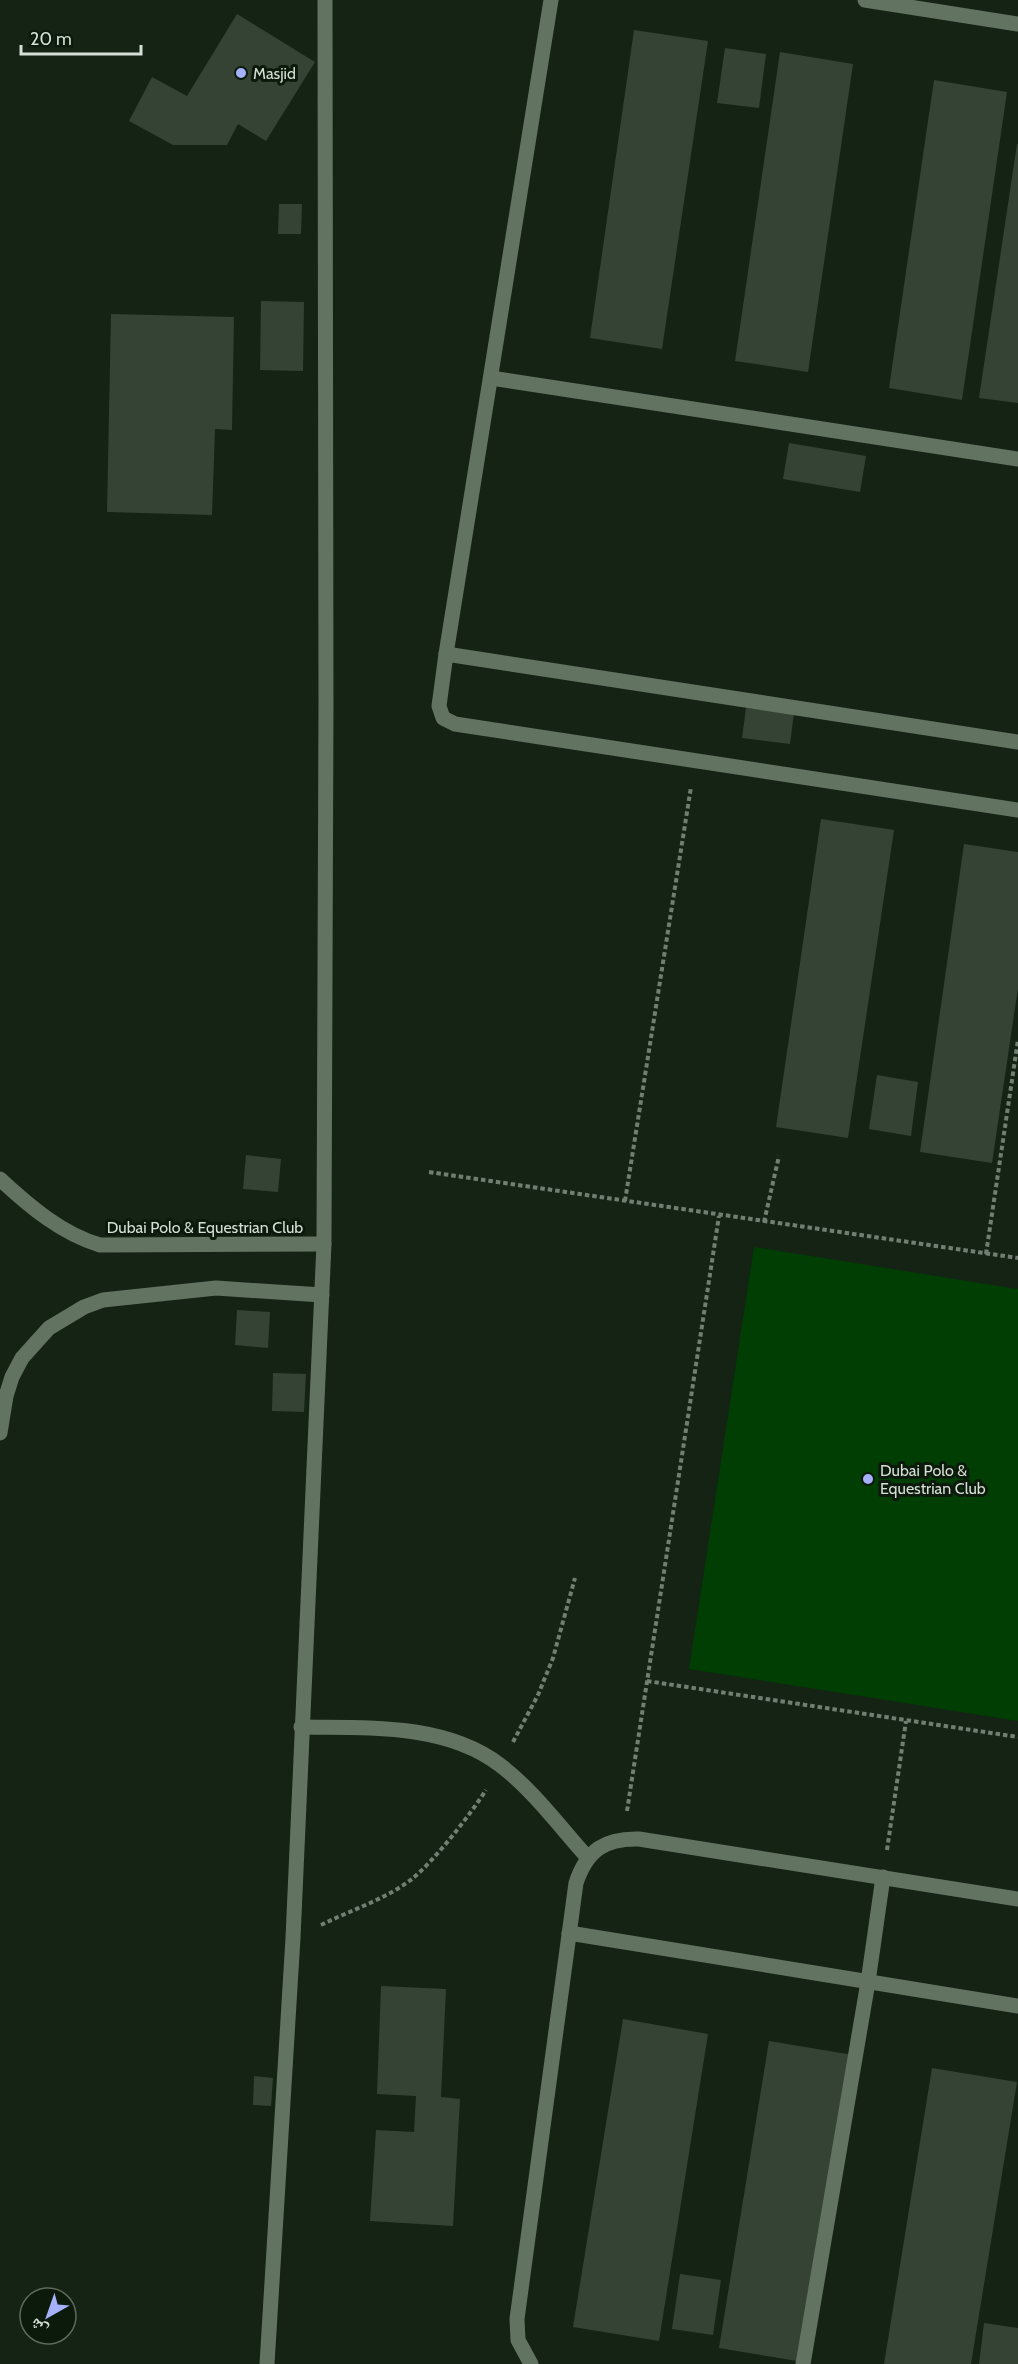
<svg xmlns="http://www.w3.org/2000/svg" width="1018" height="2364" viewBox="0 0 1018 2364" font-family="Cabin,'Noto Naskh Arabic',sans-serif">
  <style>
    .green { fill: #003e03 }
    .building { fill: #344333 }
    .lines { fill: none; stroke-linecap: round; stroke-linejoin: round }
    .path { stroke: #727e72; stroke-width: 4; stroke-dasharray: 4.5 3; stroke-linecap: butt }
    .minor { stroke: #637362; stroke-width: 15 }
    .poi-dot { fill: #a5b1fc; stroke: #0c1a0c; stroke-width: 2 }
    .labels { text-anchor: middle; stroke-width: 6; stroke-linejoin: round; paint-order: stroke }
    .poi-label { font-size: 16px; fill: #d6dfd6; stroke: #0c1a0c; text-anchor: start }
    .street-label { font-size: 16px; fill: #d6dfd6; stroke: #0c1a0c }
  </style>
  <rect width="100%" height="100%" fill="#152315"/>
  <path class="green" d="M754,1247l264,42v432l-329,-52z"/>
  <g class="building">
    <path d="M237,14l78,48 -49,79 -28,-17 -11,21h-54l-44,-24 23,-44 35,19z"/>
    <path d="M634,30l74,11 -46,308 -72,-11z"/>
    <path d="M725,48l41,6 -7,54 -42,-5z"/>
    <path d="M780,52l73,12 -45,308 -73,-11z"/>
    <path d="M934,80l73,12 -45,308 -73,-12z"/>
    <path d="M1017,144h1v259l-39,-5z"/>
    <path d="M279,204h23l-1,30h-23z"/>
    <path d="M261,301l43,1 -1,69 -43,-1z"/>
    <path d="M111,314l123,3 -2,113 -17,-1 -3,86 -105,-3z"/>
    <path d="M789,443l77,13 -6,36 -77,-13z"/>
    <path d="M746,708l48,5 -4,31 -48,-6z"/>
    <path d="M821,819l73,11 -46,308 -72,-11z"/>
    <path d="M964,844l54,8v136l-26,175 -72,-11z"/>
    <path d="M877,1075l41,7 -7,54 -42,-7z"/>
    <path d="M246,1155l35,4 -3,33 -35,-3z"/>
    <path d="M237,1310l33,2 -2,36 -33,-3z"/>
    <path d="M273,1373l33,1 -2,38 -32,-1z"/>
    <path d="M381,1986l65,3 -5,108 19,2 -7,127 -83,-5 6,-91 38,2 2,-36 -39,-2z"/>
    <path d="M623,2019l85,15 -49,307 -86,-14z"/>
    <path d="M769,2041l84,14 -56,306 -78,-13z"/>
    <path d="M932,2068l85,14 -46,282h-87z"/>
    <path d="M254,2076l19,2 -2,28 -18,-1z"/>
    <path d="M680,2274l41,6 -8,55 -41,-6z"/>
    <path d="M984,2323l34,5v36h-39z"/>
  </g>
  <g class="lines">
    <g class="path">
      <path d="M429,1172l589,86"/>
      <path d="M625,1201l66,-414"/>
      <path d="M764,1222l15,-66"/>
      <path d="M986,1254l32,-214"/>
      <path d="M647,1681l371,56"/>
      <path d="M513,1742l25,-47 15,-37 22,-80"/>
      <path d="M627,1811l92,-595"/>
      <path d="M887,1850l19,-129"/>
      <path d="M321,1925c30,-15 65,-26 91,-46 23,-19 58,-64 74,-89"/>
    </g>
    <g class="minor">
      <path d="M551,0l-105,654 -7,52 4,12 12,6 563,86"/>
      <path d="M865,0l153,24"/>
      <path d="M491,378l527,81"/>
      <path d="M446,654l572,88"/>
      <path d="M0,1179c29,27 62,55 100,66l224,-1"/>
      <path d="M0,1433l6,-37 6,-19 10,-19 27,-30 35,-21 19,-7 113,-12 106,7"/>
      <path d="M301,1727c66,1 144,-4 199,38 33,25 60,62 88,93"/>
      <path d="M569,1933l449,73"/>
      <path d="M267,2364l26,-426 31,-694 2,-540 -1,-704"/>
      <path d="M531,2364l-13,-24 -1,-21 59,-436c11,-33 29,-45 63,-44l379,60"/>
      <path d="M803,2364l65,-382 15,-105"/>
    </g>
  </g>
  <g class="poi-dot">
    <circle cx="241" cy="73" r="6"/>
    <circle cx="868" cy="1479" r="6"/>
  </g>
  <g class="labels">
    <g class="poi-label">
      <text x="253" y="79">Masjid</text>
      <text x="880" y="1476">Dubai Polo &amp;<tspan x="880" dy="18">Equestrian Club</tspan></text>
    </g>
    <g class="street-label">
      <text x="205" y="1233">Dubai Polo &amp; Equestrian Club</text>
    </g>
  </g>
  <g transform="translate(48 2316) rotate(220)"><circle r="28" fill="#0c1a0c" stroke="#5d695d" stroke-width="1.5"/>
  <path d="M0-4.5L10 22L0 15L-10 22Z" fill="#a5b1fc"/>
  <text y="-9" font-size="16" font-weight="bold" text-anchor="middle" fill="#d6dfd6">ش</text>
  </g>
  <path d="M21 45v9h120v-9" fill="none" stroke="#d6dfd6" stroke-width="3"/>
  <text x="30" y="45" font-size="18" fill="#d6dfd6" stroke="#0c1a0c" stroke-width="4.5" paint-order="stroke">20 m</text>
</svg>
